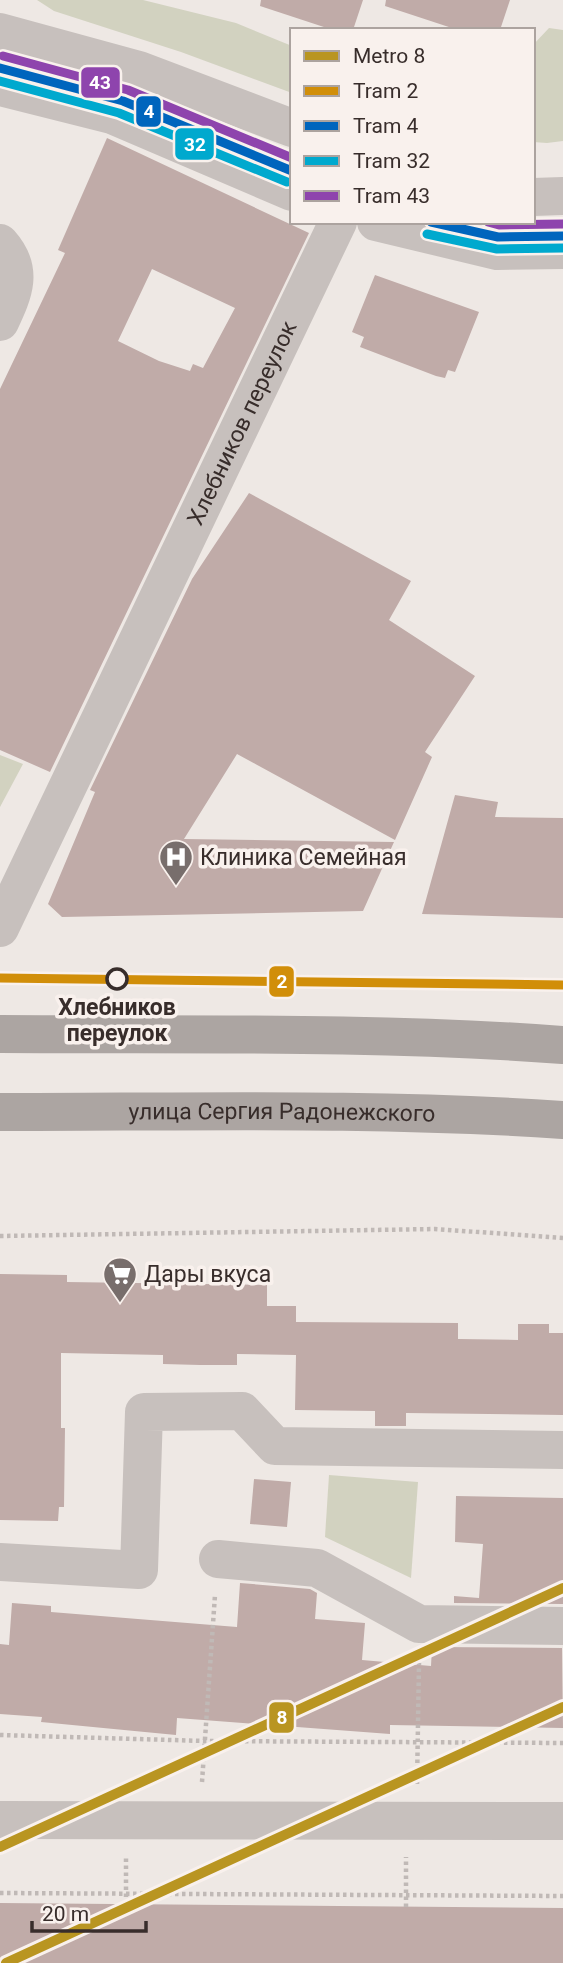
<svg xmlns="http://www.w3.org/2000/svg" width="563" height="1963" viewBox="0 0 563 1963" font-family="Roboto,sans-serif">
  <style>
    .green { fill: #d2d2c0 }
    .building { fill: #c0aba8; fill-rule: evenodd }
    .lines { fill: none; stroke-linecap: round; stroke-linejoin: round }
    .path { stroke: #c0b9b6; stroke-width: 4.5; stroke-dasharray: 3.5 3.5; stroke-linecap: butt }
    .minor { stroke: #c7c0bd; stroke-width: 38 }
    .major { stroke: #aca5a2; stroke-width: 38 }
    .tram-1-casing { stroke: #f9f1ed; stroke-width: 14 }
    .tram-2-casing { stroke: #f9f1ed; stroke-width: 14 }
    .tram-3-casing { stroke: #f9f1ed; stroke-width: 14 }
    .tram-4-casing { stroke: #f9f1ed; stroke-width: 14 }
    .tram-1 { stroke: #d18e09; stroke-width: 9 }
    .tram-2 { stroke: #0065bd; stroke-width: 9 }
    .tram-3 { stroke: #00a9ce; stroke-width: 9 }
    .tram-4 { stroke: #8e44ad; stroke-width: 9 }
    .metro-1-casing { stroke: #f9f1ed; stroke-width: 16 }
    .metro-1 { stroke: #b99521; stroke-width: 10 }
    .stop-dot { fill: #f9f1ed; stroke: #382d2b; stroke-width: 3.5 }
    .labels { text-anchor: middle; stroke-width: 7; stroke-linejoin: round; paint-order: stroke }
    .street-label { font-size: 23px; fill: #382d2b; stroke: #f9f1ed }
    .poi-label { font-size: 23px; fill: #382d2b; stroke: #f9f1ed; text-anchor: start }
    .stop-label { font-size: 23px; font-weight: bold; fill: #382d2b; stroke: #f9f1ed }
    .line-badge { stroke: #f9f1ed; stroke-width: 2.5 }
    .badge-label { font-size: 19px; text-anchor: middle; font-weight: bold; fill: #fff }
  </style>
  <rect width="100%" height="100%" fill="#eee8e4"/>
  <g class="green">
    <path d="M37,0h106l93,23 56,23v47l-111,-41 -127,-41z"/>
    <path d="M549,28l14,2v111l-16,2 -14,-1v-97z"/>
    <path d="M0,755l23,9 -23,43z"/>
    <path d="M329,1475l89,7 -7,96 -86,-41z"/>
  </g>
  <g class="building">
    <path d="M261,0h102l-10,30h-20l-73,-24z"/>
    <path d="M386,0h124l-10,30h-42l-73,-24z"/>
    <path d="M107,138l202,95 -259,539 -50,-22v-361l65,-136 -7,-3zM152,269l83,39 -32,60 -10,-4 -3,7 -31,-10 -41,-20z"/>
    <path d="M375,275l104,37 -24,60 -7,-2 -3,8 -9,-2 -76,-29 4,-10 -12,-5z"/>
    <path d="M249,493l162,88 -22,39 86,56 -50,76 7,5 -37,83 -158,-86 -53,85 210,3 -31,69 -301,6 -14,-13 47,-112 -5,-2 102,-211z"/>
    <path d="M455,795l43,7 -3,15 68,1v100l-141,-4z"/>
    <path d="M0,1274l67,1v7l200,3v21h29v16l162,1v16l60,1v-16h31v9h14v82l-157,-2v13h-31v-15l-80,-1 1,-55 -59,-1v11h-37l-37,-1v-9l-102,-2v75h4l-1,79h-5l-1,14 -58,-1z"/>
    <path d="M254,1479l37,3 -4,45 -37,-3z"/>
    <path d="M456,1496l107,2v106l-109,-1v-7l25,2 4,-54 -28,-2z"/>
    <path d="M240,1583l70,6 7,4 -2,26 50,4 -3,37 69,6 1,-19 130,1 1,80 -173,-3v9l-213,-16 -1,17 -135,-13 1,-5 -42,-3v-70l9,1 3,-42 39,3v6l186,15z"/>
    <path d="M0,1903l563,5v55h-563z"/>
  </g>
  <g class="lines">
    <g class="path">
      <path d="M0,1236l435,-7 128,9"/>
      <path d="M0,1735l205,6 358,2"/>
      <path d="M202,1782l13,-187"/>
      <path d="M417,1784l2,-121"/>
      <path d="M0,1893l563,3"/>
      <path d="M126,1904v-48"/>
      <path d="M406,1907v-50"/>
    </g>
    <g class="minor">
      <path d="M0,32l139,38 153,58"/>
      <path d="M0,87l112,28 180,77"/>
      <path d="M533,197l30,-1"/>
      <path d="M376,222l121,29 66,-1"/>
      <path d="M0,243c24,27 14,49 0,79"/>
      <path id="s1" d="M0,928l338,-706"/>
      <path d="M218,1559l99,9 102,56 144,2"/>
      <path d="M0,1562l139,8 5,-158 98,-1 33,35 288,4"/>
      <path d="M0,1820l563,1"/>
    </g>
    <g class="major">
      <path d="M0,1034c187,1 376,-3 563,11"/>
      <path id="s2" d="M0,1112c188,0 375,-5 563,8"/>
    </g>
    <g class="tram-1-casing">
      <path id="tram-1" d="M0,978l563,7"/>
    </g>
    <g class="tram-2-casing">
      <g id="tram-2">
        <path d="M0,68l123,33 169,70"/>
        <path d="M431,222l67,15 65,-1"/>
      </g>
    </g>
    <g class="tram-3-casing">
      <g id="tram-3">
        <path d="M0,81l119,32 168,69"/>
        <path d="M427,234l70,15 66,-1"/>
      </g>
    </g>
    <g class="tram-4-casing">
      <g id="tram-4">
        <path d="M3,56l125,34 164,68"/>
        <path d="M488,222l11,3 64,-1"/>
      </g>
    </g>
    <use href="#tram-1" class="tram-1"/>
    <use href="#tram-2" class="tram-2"/>
    <use href="#tram-3" class="tram-3"/>
    <use href="#tram-4" class="tram-4"/>
    <g class="metro-1-casing">
      <g id="metro-1">
        <path d="M0,1847l563,-259"/>
        <path d="M6,1963l557,-256"/>
      </g>
    </g>
    <use href="#metro-1" class="metro-1"/>
  </g>
  <defs>
    <g id="hospital-pin" transform="scale(1.75)"><path d="M0 17L-7.5 6A9.5 9.5 0 1 1 7.5 6Z" fill="#786e6c" stroke="#f9f1ed"/><path d="M-5-5h3v3.5h4V-5h3V5h-3V1.5h-4V5h-3Z" fill="#fff"/></g>
    <g id="supermarket-pin" transform="scale(1.75)"><path d="M0 17L-7.5 6A9.5 9.5 0 1 1 7.5 6Z" fill="#786e6c" stroke="#f9f1ed"/><path d="M-6-5.5h2.5l.6 2H6L4.5 2H-2.5L-4.4-4H-6ZM-1.5 3.2a1.3 1.3 0 1 0 .1 0ZM3 3.2a1.3 1.3 0 1 0 .1 0Z" fill="#fff"/></g>
  </defs>
  <g fill-rule="evenodd">
    <use href="#hospital-pin" x="176" y="857"/>
    <use href="#supermarket-pin" x="120" y="1274"/>
  </g>
  <circle class="stop-dot" cx="117" cy="979" r="10"/>
  <g class="labels">
    <g class="street-label">
      <text dy="8" stroke="none"><textPath href="#s1" startOffset="560">Хлебников переулок</textPath></text>
      <text dy="8" stroke="none"><textPath href="#s2" startOffset="282">улица Сергия Радонежского</textPath></text>
    </g>
    <g class="poi-label">
      <text x="200" y="865">Клиника Семейная</text>
      <text x="144" y="1282">Дары вкуса</text>
    </g>
    <g class="stop-label">
      <text x="117" y="1015">Хлебников<tspan x="117" dy="26">переулок</tspan></text>
    </g>
  </g>
  <g class="line-badge">
    <rect x="80" y="66" width="41" height="33" rx="7" fill="#8e44ad"/>
    <rect x="135" y="95" width="27" height="33" rx="7" fill="#0065bd"/>
    <rect x="174" y="127" width="41" height="34" rx="7" fill="#00a9ce"/>
    <rect x="268" y="965" width="27" height="33" rx="7" fill="#d18e09"/>
    <rect x="268" y="1701" width="27" height="33" rx="7" fill="#b99521"/>
  </g>
  <g class="badge-label">
    <text x="100" y="89">43</text>
    <text x="149" y="118">4</text>
    <text x="195" y="151">32</text>
    <text x="282" y="988">2</text>
    <text x="282" y="1724">8</text>
  </g>
  <rect x="290" y="28" width="245" height="196" fill="#f9f1ed" stroke="#aca39f" stroke-width="2"/>
  <rect x="304" y="51" width="35" height="10" fill="#b99521" stroke="#aca39f" stroke-width="2"/>
  <text x="353" y="63" font-size="21" fill="#382d2b">Metro 8</text>
  <rect x="304" y="86" width="35" height="10" fill="#d18e09" stroke="#aca39f" stroke-width="2"/>
  <text x="353" y="98" font-size="21" fill="#382d2b">Tram 2</text>
  <rect x="304" y="121" width="35" height="10" fill="#0065bd" stroke="#aca39f" stroke-width="2"/>
  <text x="353" y="133" font-size="21" fill="#382d2b">Tram 4</text>
  <rect x="304" y="156" width="35" height="10" fill="#00a9ce" stroke="#aca39f" stroke-width="2"/>
  <text x="353" y="168" font-size="21" fill="#382d2b">Tram 32</text>
  <rect x="304" y="191" width="35" height="10" fill="#8e44ad" stroke="#aca39f" stroke-width="2"/>
  <text x="353" y="203" font-size="21" fill="#382d2b">Tram 43</text>
  <path d="M32 1921v10h114v-10" fill="none" stroke="#382d2b" stroke-width="3.5"/>
  <text x="42" y="1921" font-size="21" fill="#382d2b" stroke="#f9f1ed" stroke-width="5" paint-order="stroke">20 m</text>
</svg>
